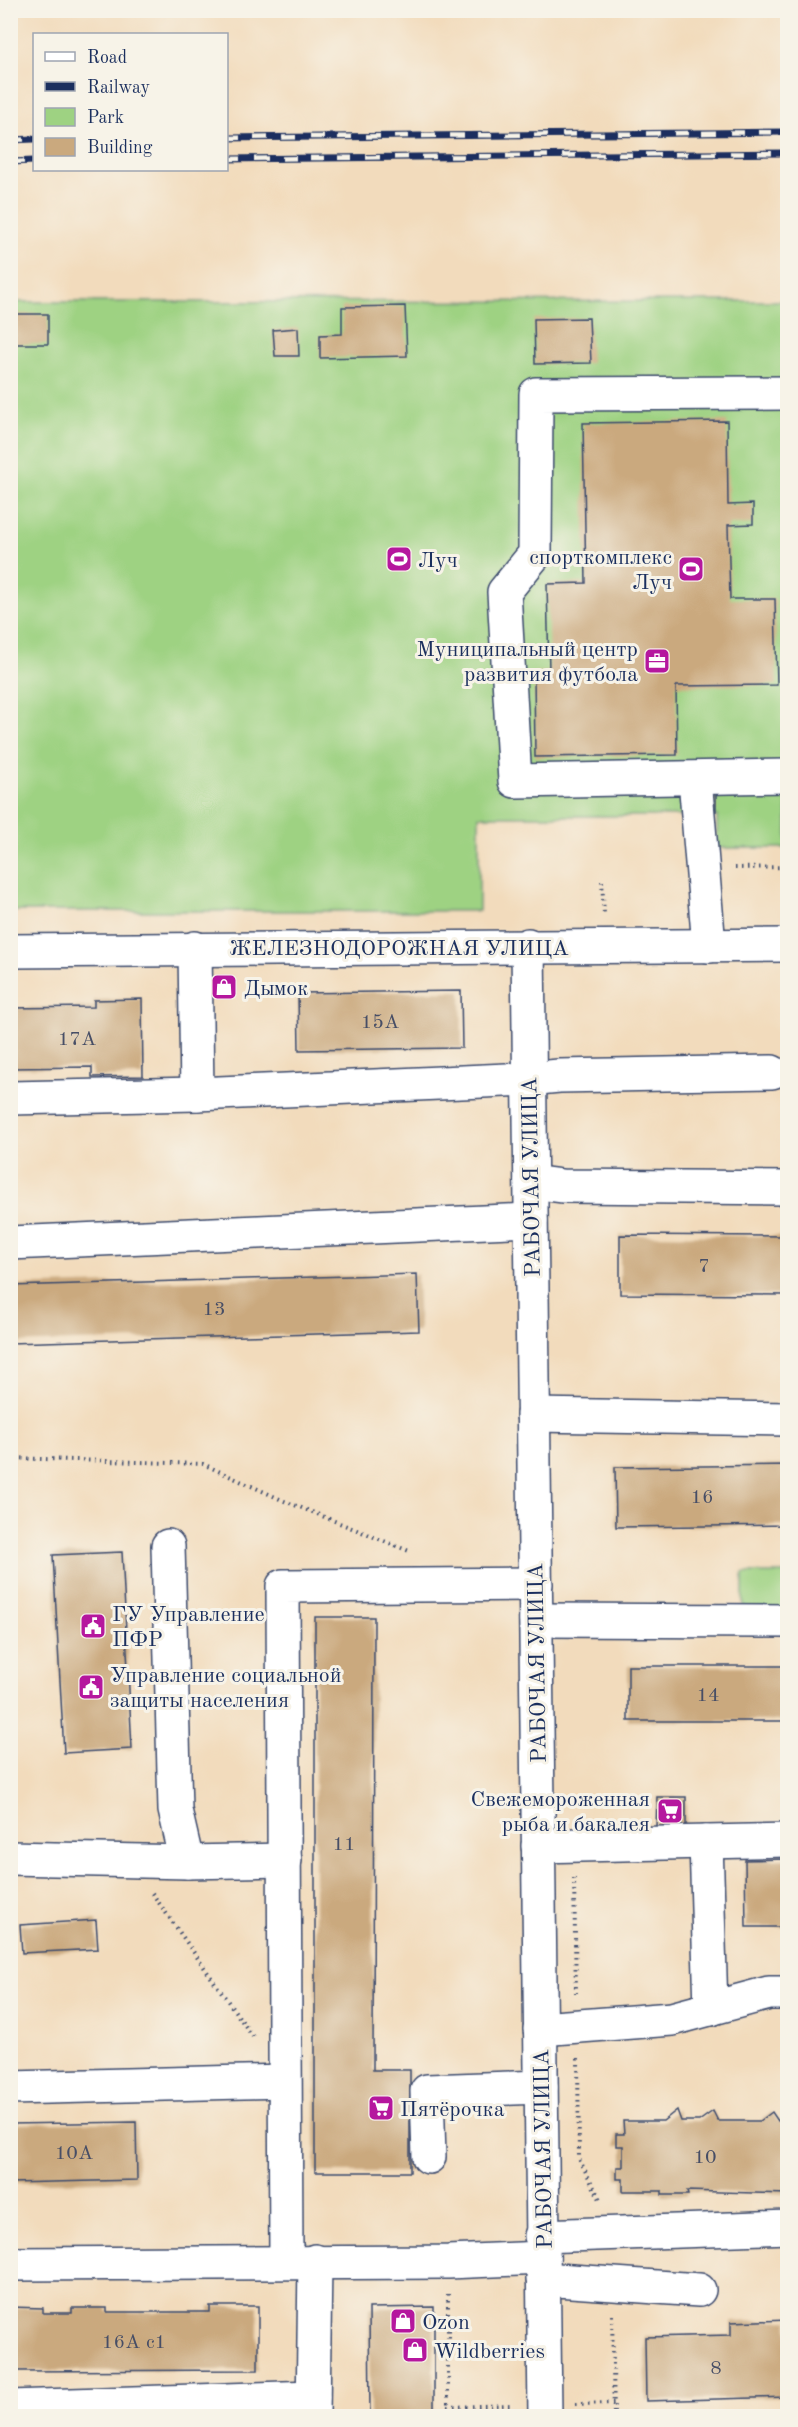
<svg xmlns="http://www.w3.org/2000/svg" width="798" height="2427" viewBox="0 0 798 2427" font-family="'Old Standard TT',serif">
  <style>
    .green { fill: #9ed282; stroke: #5c8070; stroke-width: 1.5 }
    .building { fill: #caa97e }
    .lines { fill: none; stroke-linecap: round; stroke-linejoin: round }
    .minor-casing { stroke: #3b496c; stroke-width: 36 }
    .major-casing { stroke: #3b496c; stroke-width: 36 }
    .path { stroke: #3b496c; stroke-width: 4; stroke-dasharray: 1.5 4.5; stroke-linecap: butt }
    .minor { stroke: #fff; stroke-width: 33 }
    .major { stroke: #fff; stroke-width: 33 }
    .rail-casing { stroke: #1b2f5e; stroke-width: 7 }
    .rail { stroke: #f7f3e8; stroke-width: 4.5; stroke-dasharray: 14; stroke-linecap: butt }
    .labels { text-anchor: middle; stroke-width: 6; stroke-linejoin: round; paint-order: stroke }
    .number-label { font-size: 20px; fill: #474e66 }
    .poi-label { font-size: 22px; fill: #1b2f5e; stroke: #f7f3e8; text-anchor: start }
    .street-label { font-size: 22px; fill: #1b2f5e; stroke: #f7f3e8 }
  </style>
  <rect width="100%" height="100%" fill="#f7f3e8"/>
  <filter id="ink" filterUnits="userSpaceOnUse"><feTurbulence type="fractalNoise" baseFrequency=".0167" numOctaves="2"/><feDisplacementMap in="SourceGraphic" scale="12" xChannelSelector="R" yChannelSelector="G"/><feConvolveMatrix kernelMatrix="1 2 1 2 8 2 1 2 1" color-interpolation-filters="sRGB"/></filter>
  <filter id="wash" filterUnits="userSpaceOnUse"><feTurbulence type="fractalNoise" baseFrequency=".008" numOctaves="4" result="noise"/><feDisplacementMap in="SourceGraphic" scale="24" xChannelSelector="R" yChannelSelector="G"/><feGaussianBlur stdDeviation="1.35" result="paint"/><feColorMatrix in="noise" values="0 0 0 0 0 0 0 0 0 0 0 0 0 0 0 0 0 1.4 0 .05"/><feComposite in="paint" operator="in"/></filter>
  <g filter="url(#wash)">
    <rect width="100%" height="100%" fill="#f2dbbc"/>
    <g class="green">
      <path d="M787,301v547h-70v-32h-238v95h-468v-609z"/>
      <path d="M743,1573h44v42l-44,-1z"/>
    </g>
    <g id="blocks">
      <g class="building">
        <path d="M405,306l2,50 -87,2v-23l22,-1v-27z"/>
        <rect x="10" y="314" width="38" height="30"/>
        <path d="M589,318l2,45 -56,1 -1,-45z"/>
        <path d="M298,328l1,28h-24l-2,-26z"/>
        <path d="M727,421l1,84 25,-1v20l-25,1 2,74h45l2,86 -101,1 1,69 -142,2 -1,-85h15l-2,-88 39,-1 -3,-160z"/>
        <path d="M716,792v19l-12,1v-19z"/>
        <path d="M461,991l1,57 -163,2 -1,-57z"/>
        <path d="M142,999l1,77 -51,1v-10l-82,1v-60l84,-1v-7z"/>
        <path d="M620,1235l168,1v59l-168,-1z"/>
        <path d="M417,1274l2,57 -409,12v-57z"/>
        <path d="M788,1465v60l-172,2 -1,-60z"/>
        <path d="M122,1552l10,197 -68,4 -11,-198z"/>
        <path d="M315,1617h59l-1,453h37v102h-95z"/>
        <rect x="628" y="1666" width="160" height="55"/>
        <path d="M657,1797h29v30h-30z"/>
        <path d="M788,1859v68h-42l-1,-67z"/>
        <path d="M96,1920l2,29 -76,4 -2,-28z"/>
        <path d="M677,2110l4,11h18l14,-10 5,10h42l12,-9 6,9h10v73l-101,-3 1,4h-26v-4h-39v-12h-6v-12h6v-21h-7v-12h8l-1,-13h40z"/>
        <path d="M136,2122l1,58 -127,3v-59z"/>
        <path d="M210,2306h48v64l-248,1v-64l33,1v5h29v-5h35v4h103z"/>
        <path d="M434,2307v109h-64l-1,-108z"/>
        <path d="M788,2320v77l-142,4 -1,-64 86,-2v-13z"/>
      </g>
    </g>
  </g>
  <g filter="url(#ink)">
    <use href="#blocks" fill-opacity="0" stroke="#3b496c" stroke-width="1.5"/>
    <g class="lines">
      <g class="minor-casing">
        <g id="minor">
          <path d="M788,393l-252,1 -1,160 -31,38 11,189 273,-5"/>
          <path d="M695,779l14,167"/>
          <path d="M528,945l17,1471"/>
          <path d="M195,948l2,146"/>
          <path d="M10,1098l187,-4 331,-15 31,-3 213,-4"/>
          <path d="M531,1182l31,4 226,2"/>
          <path d="M10,1243l521,-23"/>
          <path d="M533,1415l255,4"/>
          <path d="M536,1620l252,1"/>
          <path d="M706,1842l5,167"/>
          <path d="M538,1846l250,-6"/>
          <path d="M10,1858l177,4 -12,-52 -7,-264"/>
          <path d="M187,1862l98,-2"/>
          <path d="M540,2029l132,-10 97,-26h19"/>
          <path d="M10,2088l274,-7"/>
          <path d="M429,2157l-2,-66 114,-4"/>
          <path d="M541,2236l247,-9"/>
          <path d="M286,2261l-3,-675 253,-2"/>
          <path d="M10,2264l438,-2 95,-4"/>
          <path d="M543,2279l156,11"/>
          <path d="M10,2407l303,-10"/>
          <path d="M313,2416l2,-155"/>
        </g>
      </g>
      <g class="major-casing">
        <path id="major" d="M10,951l778,-6"/>
      </g>
      <g class="path">
        <path d="M735,868l53,-1"/>
        <path d="M602,881l2,33"/>
        <path d="M10,1458l193,6 79,36 127,51"/>
        <path d="M574,1878l2,115"/>
        <path d="M152,1893l101,144"/>
        <path d="M578,2058l1,101 22,42"/>
        <path d="M448,2294v122"/>
        <path d="M612,2315l2,101"/>
        <path d="M576,2404l38,-1"/>
        <path d="M448,2407l65,-2"/>
      </g>
      <use href="#minor" class="minor"/>
      <use href="#major" class="major"/>
      <g class="rail-casing">
        <g id="rail">
          <path d="M226,138l562,-6"/>
          <path d="M10,140l24,-1"/>
          <path d="M226,159l562,-6"/>
          <path d="M10,162l24,-1"/>
        </g>
      </g>
      <use href="#rail" class="rail"/>
    </g>
  </g>
  <defs>
    <g id="stadium-square" transform="scale(1.35)"><rect x="-9" y="-9" width="18" height="18" rx="4" fill="#b5179e" stroke="#f7f3e8"/><path d="M0-5a6.5 5 0 1 0 0 10a6.5 5 0 1 0 0-10ZM-3.5-1.8h7v3.6h-7Z" fill="#fff"/></g>
    <g id="office-square" transform="scale(1.35)"><rect x="-9" y="-9" width="18" height="18" rx="4" fill="#b5179e" stroke="#f7f3e8"/><path d="M-6-3h4V-5.5h4V-3h4V5H-6ZM-1-4.5V-3h2v-1.5ZM-6 0V1H6V0Z" fill="#fff"/></g>
    <g id="shop-square" transform="scale(1.35)"><rect x="-9" y="-9" width="18" height="18" rx="4" fill="#b5179e" stroke="#f7f3e8"/><path d="M-5-2.5h2.3a2.7 3.5 0 0 1 5.4 0H5L5.5 6h-11ZM-1.5-2.5h3a1.5 2.3 0 0 0-3 0Z" fill="#fff"/></g>
    <g id="civic-square" transform="scale(1.35)"><rect x="-9" y="-9" width="18" height="18" rx="4" fill="#b5179e" stroke="#f7f3e8"/><path d="M-.6-6.5H3V-4.5H.6V-3L4-1V1h2V6H-6V1h2V-1L-.6-3ZM-1.2 2.5V6h2.4V2.5Z" fill="#fff"/></g>
    <g id="supermarket-square" transform="scale(1.35)"><rect x="-9" y="-9" width="18" height="18" rx="4" fill="#b5179e" stroke="#f7f3e8"/><path d="M-6-5.5h2.5l.6 2H6L4.5 2H-2.5L-4.4-4H-6ZM-1.5 3.2a1.3 1.3 0 1 0 .1 0ZM3 3.2a1.3 1.3 0 1 0 .1 0Z" fill="#fff"/></g>
  </defs>
  <g fill-rule="evenodd">
    <use href="#stadium-square" x="399" y="559"/>
    <use href="#stadium-square" x="691" y="569"/>
    <use href="#office-square" x="657" y="661"/>
    <use href="#shop-square" x="224" y="987"/>
    <use href="#civic-square" x="93" y="1626"/>
    <use href="#civic-square" x="91" y="1687"/>
    <use href="#supermarket-square" x="670" y="1811"/>
    <use href="#supermarket-square" x="381" y="2108"/>
    <use href="#shop-square" x="403" y="2321"/>
    <use href="#shop-square" x="415" y="2350"/>
  </g>
  <g class="labels">
    <g class="number-label">
      <text x="380" y="1028">15А</text>
      <text x="77" y="1045">17А</text>
      <text x="704" y="1272">7</text>
      <text x="214" y="1315">13</text>
      <text x="702" y="1503">16</text>
      <text x="708" y="1701">14</text>
      <text x="344" y="1850">11</text>
      <text x="74" y="2159">10А</text>
      <text x="705" y="2163">10</text>
      <text x="134" y="2348">16А с1</text>
      <text x="716" y="2374">8</text>
    </g>
    <g class="poi-label">
      <text x="672" y="564" text-anchor="end">спорткомплекс<tspan x="672" dy="25">Луч</tspan></text>
      <text x="418" y="567">Луч</text>
      <text x="638" y="656" text-anchor="end">Муниципальный центр<tspan x="638" dy="25">развития футбола</tspan></text>
      <text x="244" y="995">Дымок</text>
      <text x="112" y="1621">ГУ Управление<tspan x="112" dy="25">ПФР</tspan></text>
      <text x="110" y="1682">Управление социальной<tspan x="110" dy="25">защиты населения</tspan></text>
      <text x="650" y="1806" text-anchor="end">Свежемороженная<tspan x="650" dy="25">рыба и бакалея</tspan></text>
      <text x="400" y="2116">Пятёрочка</text>
      <text x="422" y="2329">Ozon</text>
      <text x="434" y="2358">Wildberries</text>
    </g>
    <g class="street-label">
      <text x="399" y="955">ЖЕЛЕЗНОДОРОЖНАЯ УЛИЦА</text>
      <text transform="translate(530 1177) rotate(-91)" y="8">РАБОЧАЯ УЛИЦА</text>
      <text transform="translate(536 1663) rotate(-91)" y="8">РАБОЧАЯ УЛИЦА</text>
      <text transform="translate(542 2149) rotate(-91)" y="8">РАБОЧАЯ УЛИЦА</text>
    </g>
  </g>
  <rect width="798" height="2427" fill="none" stroke="#f7f3e8" stroke-width="36"/>
  <rect x="33" y="33" width="195" height="138" fill="#f7f3e8" stroke="#9fa5b1" stroke-width="1.5"/>
  <rect x="45" y="52" width="30" height="9" fill="#ffffff" stroke="#9fa5b1" stroke-width="1.5"/>
  <text x="87" y="63" font-size="18" fill="#1b2f5e">Road</text>
  <rect x="45" y="82" width="30" height="9" fill="#1b2f5e" stroke="#9fa5b1" stroke-width="1.5"/>
  <text x="87" y="93" font-size="18" fill="#1b2f5e">Railway</text>
  <rect x="45" y="108" width="30" height="18" fill="#9ed282" stroke="#9fa5b1" stroke-width="1.5"/>
  <text x="87" y="123" font-size="18" fill="#1b2f5e">Park</text>
  <rect x="45" y="138" width="30" height="18" fill="#caa97e" stroke="#9fa5b1" stroke-width="1.5"/>
  <text x="87" y="153" font-size="18" fill="#1b2f5e">Building</text>
</svg>
